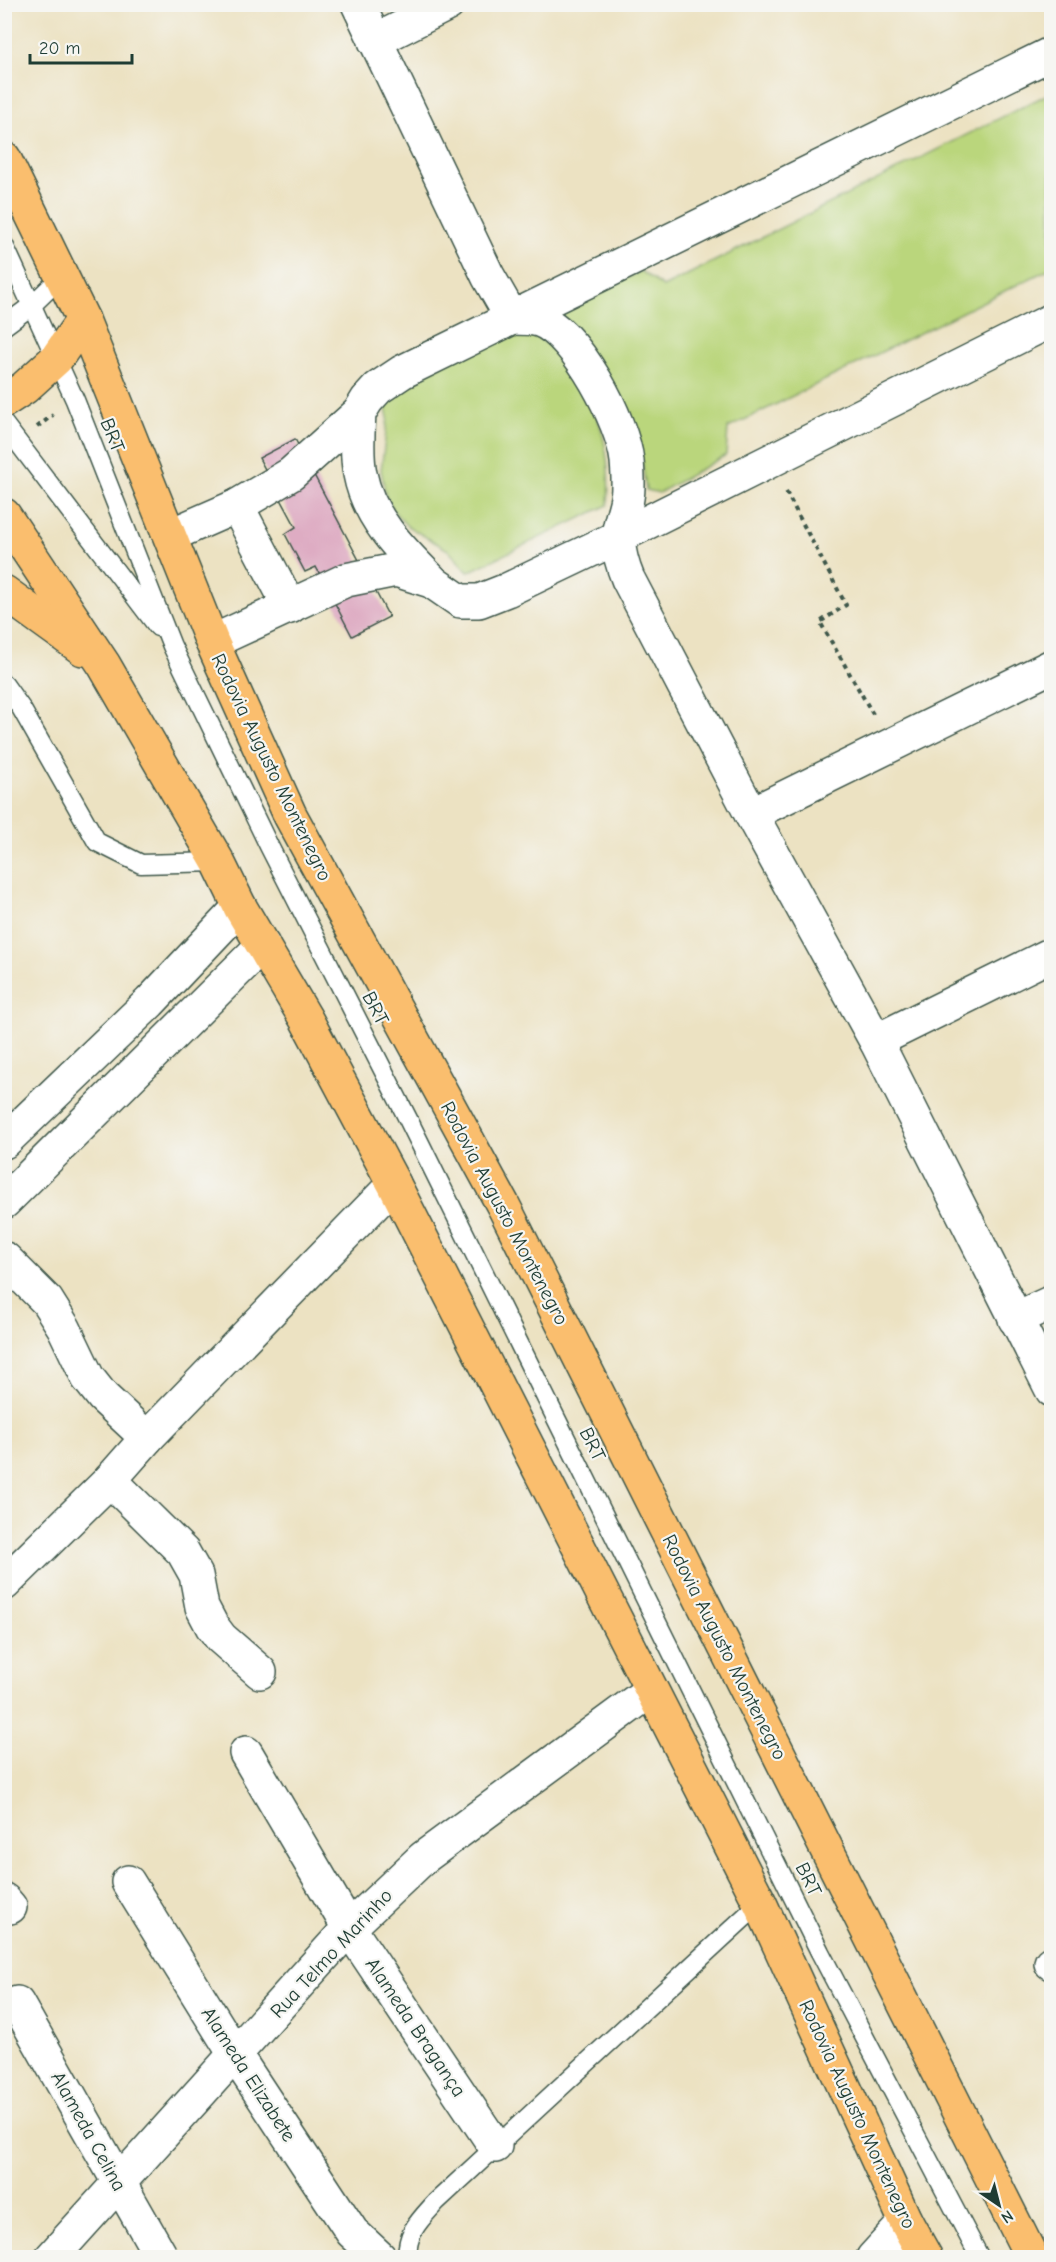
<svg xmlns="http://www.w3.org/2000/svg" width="1056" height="2262" viewBox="0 0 1056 2262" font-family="'Comic Neue',sans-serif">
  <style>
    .green { fill: #bad67c; stroke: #6c8a58; stroke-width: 1.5 }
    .building { fill: #deacc3 }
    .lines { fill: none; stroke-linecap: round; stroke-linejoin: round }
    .lane-casing { stroke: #3e5649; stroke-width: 21 }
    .street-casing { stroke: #3e5649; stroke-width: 36 }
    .primary-casing { stroke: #3e5649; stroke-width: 36 }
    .path { stroke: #3e5649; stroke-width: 4; stroke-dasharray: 4.5 4.5; stroke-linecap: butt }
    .lane { stroke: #fff; stroke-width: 18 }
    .street { stroke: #fff; stroke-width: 33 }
    .primary { stroke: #fabe6e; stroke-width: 33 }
    .labels { text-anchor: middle; stroke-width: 4.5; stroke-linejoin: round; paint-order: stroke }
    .street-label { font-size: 20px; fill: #1f3d34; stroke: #f6f6f2 }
  </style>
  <rect width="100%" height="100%" fill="#f6f6f2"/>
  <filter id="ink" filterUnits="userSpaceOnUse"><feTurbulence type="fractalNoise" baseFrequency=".0167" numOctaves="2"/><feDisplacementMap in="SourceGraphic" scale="12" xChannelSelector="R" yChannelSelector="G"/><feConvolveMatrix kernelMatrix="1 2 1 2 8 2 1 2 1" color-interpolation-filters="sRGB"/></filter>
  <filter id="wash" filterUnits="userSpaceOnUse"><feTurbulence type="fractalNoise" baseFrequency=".008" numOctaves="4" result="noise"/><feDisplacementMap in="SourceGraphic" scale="24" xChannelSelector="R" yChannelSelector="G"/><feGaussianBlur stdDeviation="1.35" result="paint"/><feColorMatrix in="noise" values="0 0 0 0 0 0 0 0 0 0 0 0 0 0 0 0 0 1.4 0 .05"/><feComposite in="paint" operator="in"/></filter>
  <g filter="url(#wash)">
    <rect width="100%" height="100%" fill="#ece2c2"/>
    <g class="green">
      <path d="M1051,70v198l-323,160 -2,27 -67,38 -13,-3 -5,-36 -79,-139 3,-7 76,-37 22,16 387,-194z"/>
      <path d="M519,322c67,46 94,103 89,183l-140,67 -20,-22 -41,-24 -12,-13 -9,-15 -5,-28 7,-53 -7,-28z"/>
    </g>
    <g id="blocks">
      <path class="building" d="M295,439l94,178 -37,19 -36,-69 -11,5 -20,-38 11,-7 -37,-69z"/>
    </g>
  </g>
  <g filter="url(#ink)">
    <use href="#blocks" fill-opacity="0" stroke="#3e5649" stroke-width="1.5"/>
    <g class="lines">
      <g class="lane-casing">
        <g id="lane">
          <path d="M4,245l71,155 97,246 97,200 139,273 412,833 160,306"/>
          <path d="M4,326l27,-20 31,-30"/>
          <path d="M4,424l154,203"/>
          <path d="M4,684l17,24 76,134 44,22 77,-2"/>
          <path d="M407,2258c0,-27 12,-37 29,-56l324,-299"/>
        </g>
      </g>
      <g class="street-casing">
        <g id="street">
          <path d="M358,4l130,272 24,42"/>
          <path d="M375,41l73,-37"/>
          <path d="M512,318c8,0 19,0 27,2 38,13 84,103 88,141 1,12 2,26 0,37 -2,13 -9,28 -9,41 1,14 5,28 10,40l123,235 125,227 176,349"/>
          <path d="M359,413c-1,20 -3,41 1,61 8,43 41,76 71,106"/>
          <path d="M237,506l53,101"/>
          <path d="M171,535l66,-29 54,-32 68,-61 8,-13 11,-12 24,-16 650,-319"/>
          <path d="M212,642l134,-62 50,-10 35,11 29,20h19l28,-11 111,-53 434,-217"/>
          <path d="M751,814l301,-148"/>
          <path d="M876,1041l176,-87"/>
          <path d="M4,1142l146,-140 90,-95"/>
          <path d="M4,1202l259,-257"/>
          <path d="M5,1259l42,42 17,27 24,50 15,19 44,41"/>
          <path d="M1015,1319l37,-17"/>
          <path d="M110,1480l73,72 13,23 6,32 10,19 9,12 39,34"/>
          <path d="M4,1584l106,-104 37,-42 247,-254"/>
          <path d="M246,1753l103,175 146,218"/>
          <path d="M128,1882l108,174 116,176 28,26"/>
          <path d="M4,1900l6,7"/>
          <path d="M1051,1963h1"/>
          <path d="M17,2003l145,255"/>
          <path d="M51,2258l298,-330 74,-70 227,-167"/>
          <path d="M873,2258l33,-36"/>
        </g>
      </g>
      <g class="primary-casing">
        <g id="primary">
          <path d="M4,158l79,162 129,322 78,173 213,390 529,1053"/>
          <path d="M4,401l20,-13 32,-29 27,-39"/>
          <path d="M4,515l100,150 114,197 22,45 66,112 88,165 366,719 146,319 20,36"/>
          <path d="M4,592l79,57"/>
        </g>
      </g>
      <g class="path">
        <path d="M37,427l16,-12"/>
        <path d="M786,492l60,113 -26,17 54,94"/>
      </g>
      <use href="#lane" class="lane"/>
      <use href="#street" class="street"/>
      <use href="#primary" class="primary"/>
    </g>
  </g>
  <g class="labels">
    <g class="street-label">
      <text transform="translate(113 435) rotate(68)" y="7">BRT</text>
      <text transform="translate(272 767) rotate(64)" y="7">Rodovia Augusto Montenegro</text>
      <text transform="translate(376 1008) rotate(63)" y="7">BRT</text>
      <text transform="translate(505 1213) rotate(62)" y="7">Rodovia Augusto Montenegro</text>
      <text transform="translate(593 1444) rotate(64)" y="7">BRT</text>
      <text transform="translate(725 1647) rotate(63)" y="7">Rodovia Augusto Montenegro</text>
      <text transform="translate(809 1879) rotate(64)" y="7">BRT</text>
      <text transform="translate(331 1953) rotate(-47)" y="7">Rua Telmo Marinho</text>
      <text transform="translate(416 2027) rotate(56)" y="7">Alameda Bragança</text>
      <text transform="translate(249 2074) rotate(57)" y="7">Alameda Elizabete</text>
      <text transform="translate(858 2114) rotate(65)" y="7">Rodovia Augusto Montenegro</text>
      <text transform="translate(89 2131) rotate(61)" y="7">Alameda Celina</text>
    </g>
  </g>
  <rect width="1056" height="2262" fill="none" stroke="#f6f6f2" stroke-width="24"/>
  <g transform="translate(999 2205) rotate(145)" stroke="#f6f6f2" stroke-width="4.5" paint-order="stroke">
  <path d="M0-4.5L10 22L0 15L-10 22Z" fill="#1f3d34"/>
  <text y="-9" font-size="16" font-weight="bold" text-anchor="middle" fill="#1f3d34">N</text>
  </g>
  <path d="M30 54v9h102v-9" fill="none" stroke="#1f3d34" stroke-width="3"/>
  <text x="39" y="54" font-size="18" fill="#1f3d34" stroke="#f6f6f2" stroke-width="4.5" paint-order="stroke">20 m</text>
</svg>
